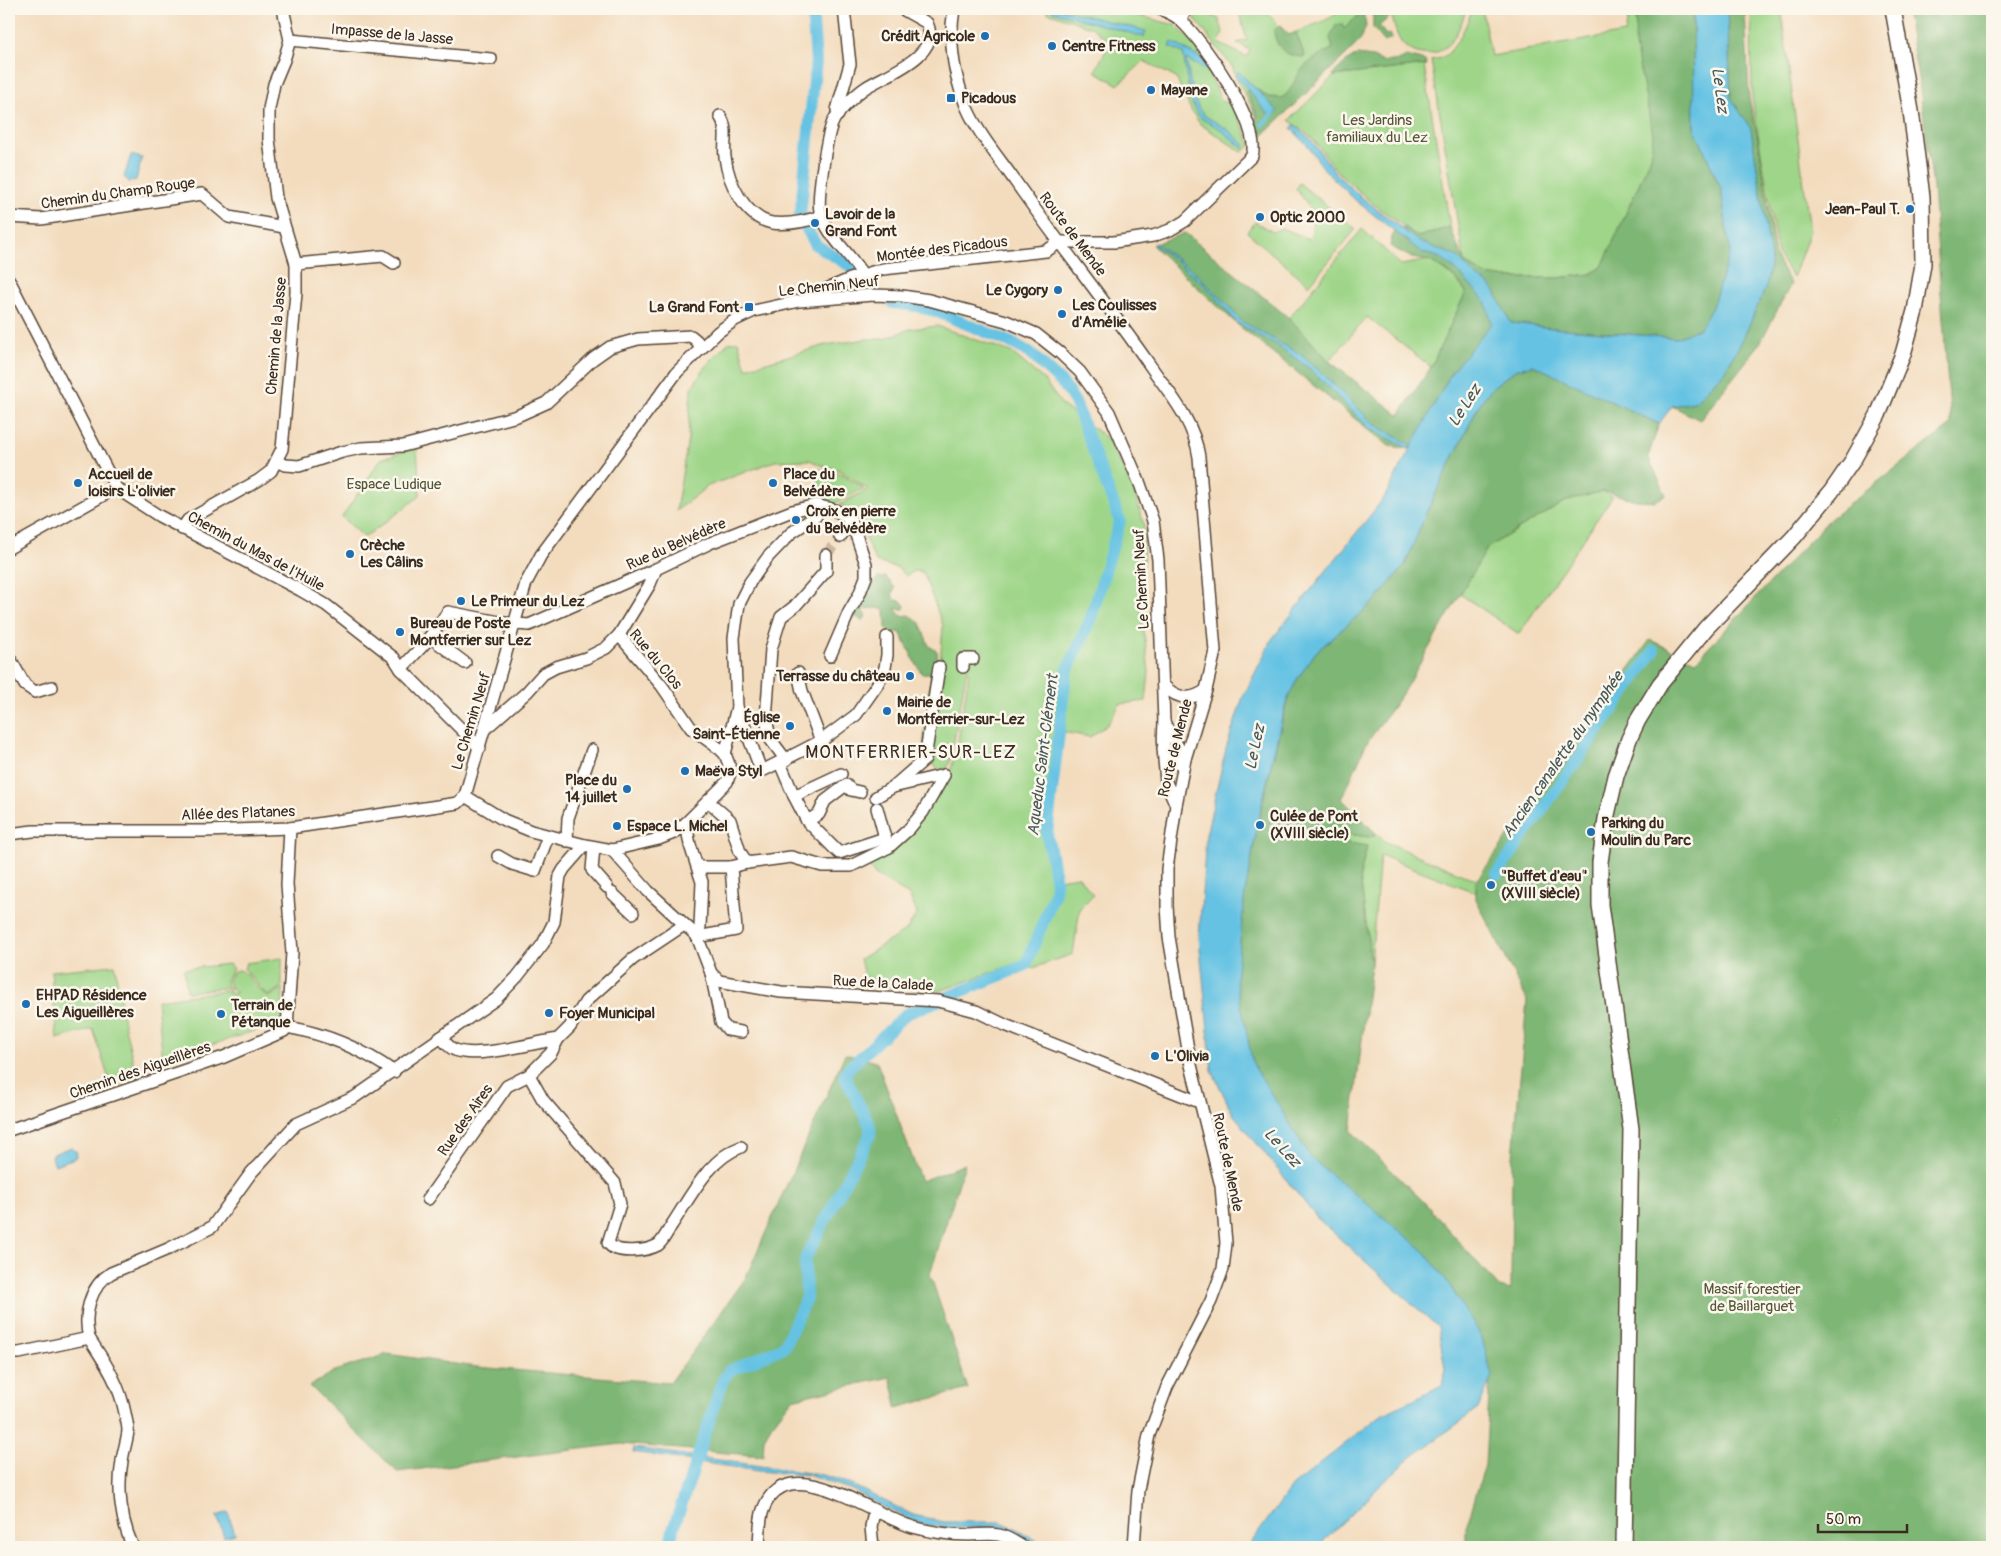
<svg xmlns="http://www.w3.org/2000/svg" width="2001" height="1556" viewBox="0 0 2001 1556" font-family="Pangolin,sans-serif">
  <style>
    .green { fill: #9ed588; stroke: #6c8053 }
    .forest { fill: #7eb674; stroke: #5c7049 }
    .water { fill: #65c2e3; stroke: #507680 }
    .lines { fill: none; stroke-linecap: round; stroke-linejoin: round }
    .stream { stroke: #65c2e3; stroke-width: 4 }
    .canal { stroke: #65c2e3; stroke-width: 12 }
    .minor-tunnel { stroke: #ceb89e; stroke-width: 11; stroke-dasharray: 11 5.5; stroke-linecap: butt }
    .minor-casing { stroke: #574536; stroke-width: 14 }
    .major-casing { stroke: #574536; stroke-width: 18 }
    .minor { stroke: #fff; stroke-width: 11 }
    .major { stroke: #fff; stroke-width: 15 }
    .poi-dot { fill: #1f6fb2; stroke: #fbf7ec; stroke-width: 2 }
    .labels { text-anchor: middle; stroke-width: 5; stroke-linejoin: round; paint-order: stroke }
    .street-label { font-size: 15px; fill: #3b2a1e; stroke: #fbf7ec }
    .poi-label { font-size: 15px; font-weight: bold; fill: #3b2a1e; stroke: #fbf7ec; text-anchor: start }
    .park-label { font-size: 15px; fill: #545538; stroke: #fbf7ec }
    .water-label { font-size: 16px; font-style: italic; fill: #485859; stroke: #fbf7ec }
    .quarter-label { font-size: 18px; letter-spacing: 1px; fill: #3b2a1e; stroke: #fbf7ec }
  </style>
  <rect width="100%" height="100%" fill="#fbf7ec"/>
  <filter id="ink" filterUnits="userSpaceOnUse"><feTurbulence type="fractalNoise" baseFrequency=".02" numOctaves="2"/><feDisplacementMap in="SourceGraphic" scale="10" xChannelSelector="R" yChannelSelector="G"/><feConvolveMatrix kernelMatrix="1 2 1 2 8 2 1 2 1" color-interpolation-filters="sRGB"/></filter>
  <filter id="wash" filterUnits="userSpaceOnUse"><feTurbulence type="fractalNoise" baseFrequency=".0096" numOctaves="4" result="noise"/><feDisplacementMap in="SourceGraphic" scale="20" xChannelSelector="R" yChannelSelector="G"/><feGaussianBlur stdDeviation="1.12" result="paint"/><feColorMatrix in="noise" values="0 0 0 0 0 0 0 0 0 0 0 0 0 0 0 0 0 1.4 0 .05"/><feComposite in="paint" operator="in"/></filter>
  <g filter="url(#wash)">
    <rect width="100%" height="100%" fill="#f3dcbe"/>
    <g class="green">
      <path d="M1048,9h65l62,16 24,23 14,20 -5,3 15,32 8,-3 20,45 -9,7 -42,-28 -9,-14 -15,-32 -32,-17 -26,24 -23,-14 15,-28 -17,-15 -46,-16z"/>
      <path d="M1196,9l23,10 4,13 -5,11 29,14 3,-7 -13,-7 10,-3 -9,-31h25l26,26 35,-14 22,-12h14l2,3 1,21 -104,88 -24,-45 -2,-8 -38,-49 -2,-3z"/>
      <path d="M1390,9h76c-6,23 -21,52 -49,44 -5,-2 -13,-6 -16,-11 -6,-9 -8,-22 -11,-33z"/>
      <path d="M1472,9h10l9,47 134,-23 5,-24h49l10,84 -50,92 -37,82 -11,7 -33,4h-51l-22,-3 -21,-13 -33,-202c4,-1 9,-1 12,-3 12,-6 26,-36 29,-48z"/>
      <path d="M1751,9h30l29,222 -17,47 -15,-23 -26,-158z"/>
      <path d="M1424,65l26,162 -32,10 -46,-34 -35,-32 -24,-32 -24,-19 45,-44z"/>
      <path d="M1299,183l57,46 -47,56 -62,-53 8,-10 18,10 9,-4 27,11c4,-6 3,-16 4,-23l-7,-14 -10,-13z"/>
      <path d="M1362,229l39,36 29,-5c15,10 26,18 36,32l-35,75 -64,-50 -38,44 -40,-43z"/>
      <path d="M937,326l74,26 32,27 19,26 47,35 24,48 11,36 -2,91 7,57 -3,29 -26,3 -12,20 -18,13 -27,-5 -13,104 9,43 19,-3 15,19 -13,13 -7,46 -40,14 -18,-4 -76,27 -53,-4 -22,-11 -4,-17 47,-29 10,-17 -8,-18 -34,-20 -7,-10 24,-14 57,-74 8,-30 12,-74 -2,-4 -17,93 -6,13 -15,-15 -7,-3 10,-92h8l3,-39 -20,-54 -9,-1 -8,5 -8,-8 -22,-6 -23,-52 -14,-5 29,-16 -29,-19 -19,-5 -10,-5 -35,1 -67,25 -32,25 12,-72 3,-51 19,-27 18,-18 10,-2 8,27 80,-23 41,-6h16l27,-10z"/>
      <path d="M417,447l3,49 -42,32 1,-1 -15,10 -22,-20 39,-58z"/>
      <path d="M817,469l20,3 27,16 -30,16 -14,-5z"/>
      <path d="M1603,491l9,6 -93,137 -59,-40 28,-47 76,-45z"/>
      <path d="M1269,822l99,15 9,-3 7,7 79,34 25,7 -6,13 -102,-40 -9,109 -11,-89 7,-29 -99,-16z"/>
      <path d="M282,958v28l-13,10c-11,-6 -15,-19 -25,-27l2,-6z"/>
      <path d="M229,964l4,5 -7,11 1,7 4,3 -1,1 -7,-3 -36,4 -3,-23z"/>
      <path d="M115,965l7,49 15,65 -26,7 -18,-57 -36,10 -6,-68z"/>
      <path d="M240,970l8,5c3,7 14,18 21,22l14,-9 -1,40 -13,5 -3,-6 -103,34 -6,-61 66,-9 12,3v-3l-5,-4 -2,-7 6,-9z"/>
    </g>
    <g class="forest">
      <path d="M1369,9h19l3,7 -12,10 7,9 3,-1 3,4 -7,4 -12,-14v-11z"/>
      <path d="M1636,9h57l1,118 27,62 9,63 -18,55 -10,21 -25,10 -125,-10 -41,-5 -58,47 -42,79 -22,-3 -151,-121 -86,-80 33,-12 104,85 40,43 70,54 32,-48 35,-75 -8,-11 -10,-9 -18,-11 -18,-3 -22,-12 5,-20 12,3 11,8 32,-10 14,35 21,13 22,3h51l33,-4 11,-7 49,-110 2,-22 -18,-90z"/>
      <path d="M1727,9h18l4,89 10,45 16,113 16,28 -32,61 -59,75 -28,-14 23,-4 29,-30 18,-31 24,-54 5,-29 -20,-129 -20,-31z"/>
      <path d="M1906,9h86v1538h-526v-19l19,-63 5,-88 -132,-163 -103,-118 -26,-120 31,-164 28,-115 10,-19 18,-26 60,-52 29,-35 22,-54 53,-108 14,-17 21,-16 18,-5 126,59 -11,33 18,38 -11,6 -19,-1 -33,-9 -39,11 -76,45 -86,147 -36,50 -24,55 35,35 -9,3 -99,-15 -1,8 99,16 -7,29 11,89 -20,167 72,70 76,86 12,3 1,-122 15,-168 -51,-101v-18l174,-241 46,21 133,-141 122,-95 -18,-237 -12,-93z"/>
      <path d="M1363,11l3,15 -6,15 -99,96 -8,-16 5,-5 -12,-25 8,-4 14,10 14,1c10,-7 11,-16 18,-26 7,-11 22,-17 33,-24l-3,-10 6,-13 6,-1 2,5z"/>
      <path d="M1279,26l10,9 7,-3 9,25c-18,0 -29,-8 -31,-26z"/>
      <path d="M1357,55l16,2 10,5 18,-2 6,-4 18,5 2,4 -93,11 -1,-2 14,-13z"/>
      <path d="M886,577l9,11 -3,7 3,5 6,1 4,5 -1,3h-9l6,7 9,-1 10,8 9,23 8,5 1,12 -4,9 -12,2 -7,-12 -15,-30 -8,1 -6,-5 -1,-18 -8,-2 -13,1 -1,2 3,6 -4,4 -5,-4 -7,1 16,-29h4l8,-11z"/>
      <path d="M845,1054l32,8 44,119 44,-17 -35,110 38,115 -72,19 -1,-12 -5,-19 -98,22 -21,27 -7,12 -1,18 -142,-12 -224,28 -87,-86 25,-15 52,-17 90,13 193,16 75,-104z"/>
    </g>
    <g class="water">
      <path d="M1053,9h7l86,22 -2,6 -92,-26z"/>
      <path d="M1693,9h34l4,89 20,31 20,129 -5,29 -24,54 -18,31 -29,30 -23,4 -13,18 -126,-59 -18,5 -21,16 -14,17 -53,108 -22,54 -29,35 -60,52 -18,26 -10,19 -6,21 -22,94 -15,81 -9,87 17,84 58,94 111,91 25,32 35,57 10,38 -14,33 -72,52 -80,77 -6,9h-72l44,-61 88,-70 62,-31 3,-16 -7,-42 -121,-109 -84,-104 -21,-43 -13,-133 7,-103 20,-86 17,-52 29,-58 112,-141 69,-128 39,-47 -7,-22 -28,-30 -17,-13 -19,-6 -66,-52 -30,-30 -18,-25 -16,-17 3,-3 17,15 27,36 23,21 57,44 38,15 21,21 12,7 6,8 16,31 41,5 125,10 23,-10 12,-21 18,-55 -9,-63 -27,-62z"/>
      <path d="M1172,42l34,19 7,7 -6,3 -21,-12 7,37 6,13 6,7 22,13 17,15v5l-24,-20 -18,-10 -5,-6 -7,-14 -7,-46 -13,-6z"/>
      <path d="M1238,71l40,40 -5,6 -8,-6 -29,-36z"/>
      <path d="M131,155l11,3 -6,22 -7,2 -5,-5z"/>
      <path d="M1155,243l37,27 28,27 21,24 59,33 23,20 51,50 37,21 -2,4 -40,-21 -58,-58 -34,-25 -40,-22 -27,-33 -36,-31 -21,-15z"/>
      <path d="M71,1147l6,5 -2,6 -20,7 -4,-10z"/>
      <path d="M634,1448l189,27 25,8 65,32 31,7h57l14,6 33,19h-12l-35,-20 -53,1 -27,-4 -29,-13 -42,-22 -43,-14 -49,-4 -125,-19z"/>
      <path d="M228,1512l7,22 -11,3 -7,-21z"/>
    </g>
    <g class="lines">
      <path class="stream" d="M1262,125l12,-12"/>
      <g class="canal">
        <path d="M812,9l4,52 -16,156 16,28 37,23"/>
        <path d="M1497,874l157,-223"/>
        <path d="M669,1547l4,-17 50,-150 6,-9 55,-24 22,-49 -1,-39 65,-124v-9l-25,-49 1,-6 60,-57 120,-49 29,-73 1,-10 -9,-48 19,-160 25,-56 29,-97 -45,-119 -12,-18 -32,-30 -17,-10 -76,-32 -22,-6 -23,-3"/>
      </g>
    </g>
  </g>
  <g filter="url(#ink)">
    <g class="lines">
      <path class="minor-tunnel" d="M826,555l14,-18"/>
      <g class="minor-casing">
        <g id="minor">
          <path d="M954,9c-6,34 0,67 13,99 12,27 32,50 48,73 43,62 91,121 134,183 20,29 45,57 50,93l16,194 -9,39 -21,69 -9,46 -9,64v37l2,31 21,124 31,125 5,57 -3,26 -12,32 -44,86 -18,48 -11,55 -4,57"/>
          <path d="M1180,20l7,-11"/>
          <path d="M290,40l201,19"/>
          <path d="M838,115l-1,-5 13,-46 -6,-55"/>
          <path d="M720,116c9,12 3,28 5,41 3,25 20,61 47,66 17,2 35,-2 50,-7"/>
          <path d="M9,217l32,2 161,-25 27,23 55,10"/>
          <path d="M1060,242h54l39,-6 17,-6 15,-9 67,-65c10,-30 -48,-115 -72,-136 -5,-5 -13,-8 -20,-11"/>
          <path d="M296,264l87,-8 11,7"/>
          <path d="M862,274c-13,-22 -35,-38 -42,-63 -3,-14 7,-82 15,-93 6,-9 21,-24 30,-30 19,-13 78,-32 62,-65l-25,-14"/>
          <path d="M9,280l107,208 43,28 141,74 26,15 68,53 7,11 79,79"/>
          <path d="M808,297l47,-20 28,-8 163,-18 14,-9"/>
          <path d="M277,462l9,3 13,1 43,-14 19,-4 42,-2 114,-30 29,-13 47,-44 17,-12 28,-8 53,-3 6,5 4,7"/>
          <path d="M182,529l6,-9 71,-40 12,-9 11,-22 14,-156v-29l-20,-66 -7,-59v-30l5,-25 10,-24 6,-20 -7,-31"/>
          <path d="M840,537l11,-17"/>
          <path d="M9,548l107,-60"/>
          <path d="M430,637l35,26"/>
          <path d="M830,656l19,-44 10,-17 7,-18v-13l-15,-44"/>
          <path d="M9,657l16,28 10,7 17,-5"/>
          <path d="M963,667v-8h10"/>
          <path d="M401,669l25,-27 22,-30 57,11 24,2 127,-56 54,-26 82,-32 24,-6 19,5 16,10"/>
          <path d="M798,673l4,18 19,50"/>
          <path d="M1163,685c13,13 27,17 43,5"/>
          <path d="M737,707l24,63h3l57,-29 35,-26 21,-30 8,-17 2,-13v-18"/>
          <path d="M1164,722l21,37"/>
          <path d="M485,729l42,-37 16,-18 13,-7 30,-9 20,-10 13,-13 31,-51 6,-15"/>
          <path d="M1163,748l3,34 10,23"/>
          <path d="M725,754l12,-47 -3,-69 5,-34 11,-22 18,-25 23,-24 25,-17 4,-10"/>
          <path d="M786,760l-15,-20 -5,-20 5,-71 10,-32 14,-11 31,-35v-16"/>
          <path d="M780,763l14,33 13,25 32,32 46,-15 4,9"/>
          <path d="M893,787l32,-28 14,-92"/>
          <path d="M465,796l61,-213 15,-28 136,-183 41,-40 17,-12 19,-9 45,-10 74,-6 29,1 27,4 77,21 30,13 24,19 20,19 29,40 31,72 13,37 5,39 6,162c-1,25 -4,30 19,45"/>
          <path d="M465,796l39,24 27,11 54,14 27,5 47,-11 15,-6 12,-10 41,-41 4,-12 -6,-16 -5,-5 -29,-21 -29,-42 -43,-51"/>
          <path d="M794,796l47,-22"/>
          <path d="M876,797l17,-10 51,-12"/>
          <path d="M708,801l22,19 10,32 7,11"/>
          <path d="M877,808l8,30"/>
          <path d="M807,821l12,-7 6,-13 21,-16 5,5 9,2"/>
          <path d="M686,823l4,22 12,37 -2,45 -3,9"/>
          <path d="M9,834l24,-3h173l84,-3 168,-25 7,-7"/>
          <path d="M567,841l1,-23 24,-68"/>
          <path d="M594,847l-2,23 15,17"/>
          <path d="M612,850l36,41 49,45 14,37 8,8 62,11 157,9 38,10 29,14 194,77"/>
          <path d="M498,856l14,8 23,7 13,-35"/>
          <path d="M698,867h33l16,-4 44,-6 31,9h29l38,-19 20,-18 14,-17 21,-37"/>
          <path d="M612,893l21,20"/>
          <path d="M697,937l39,-7 -5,-63"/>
          <path d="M711,973l10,49 7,8 13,2"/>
          <path d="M287,1027c39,7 74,21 107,45"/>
          <path d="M441,1037c4,5 7,10 14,13 24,9 77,-7 103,-11"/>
          <path d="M529,1075l14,25 72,83 5,21 -12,39c8,12 39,8 50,2 5,-4 10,-14 13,-19 19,-28 37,-67 70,-79"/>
          <path d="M9,1130l215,-73 60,-26 3,-4 5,-74 -5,-69 3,-56"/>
          <path d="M428,1199l79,-113 22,-11 22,-22 7,-14 12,-12 16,-26 47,-42 51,-34"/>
          <path d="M9,1353h10l70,-15"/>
          <path d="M133,1547c-12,-26 -16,-57 -11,-86 1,-9 5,-20 6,-30 0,-6 -2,-12 -3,-18 -6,-31 -20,-50 -36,-75 -6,-24 1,-52 22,-65l57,-24 44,-22 39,-54 45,-49 59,-27 141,-98 21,-22 26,-33 11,-22 6,-46 4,-7 21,-24"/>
          <path d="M759,1547c1,-12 0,-26 4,-37 23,-64 112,7 150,17 18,5 37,8 56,8 10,0 20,-2 30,0 9,2 17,8 24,12"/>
          <path d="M873,1547l-2,-20 3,-16"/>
        </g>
      </g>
      <g class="major-casing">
        <path id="major" d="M1624,1547l7,-418 -31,-224v-43l6,-43 10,-43 13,-37 9,-19 22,-36 46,-56 88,-91 37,-45 22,-32 25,-45 25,-61 12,-43 8,-47 -1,-67 -11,-86 -18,-102"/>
      </g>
      <use href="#minor" class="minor"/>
      <use href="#major" class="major"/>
    </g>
  </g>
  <g class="poi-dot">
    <circle cx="985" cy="36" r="5"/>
    <circle cx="1052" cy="46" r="5"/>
    <circle cx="1151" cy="90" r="5"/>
    <rect x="946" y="93" width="10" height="10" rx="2.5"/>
    <circle cx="1910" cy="209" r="5"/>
    <circle cx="1260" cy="217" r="5"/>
    <circle cx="815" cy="223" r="5"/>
    <circle cx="1058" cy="290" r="5"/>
    <rect x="744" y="302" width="10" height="10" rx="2.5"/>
    <circle cx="1062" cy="314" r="5"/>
    <circle cx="78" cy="483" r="5"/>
    <circle cx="773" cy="483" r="5"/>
    <circle cx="796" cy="520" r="5"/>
    <circle cx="350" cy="554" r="5"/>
    <circle cx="461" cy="601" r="5"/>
    <circle cx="400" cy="632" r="5"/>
    <circle cx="910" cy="676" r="5"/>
    <circle cx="887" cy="711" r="5"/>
    <circle cx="790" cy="726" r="5"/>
    <circle cx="685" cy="771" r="5"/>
    <circle cx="627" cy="789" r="5"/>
    <circle cx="1260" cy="825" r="5"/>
    <circle cx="617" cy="826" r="5"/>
    <circle cx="1591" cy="832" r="5"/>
    <circle cx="1491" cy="885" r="5"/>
    <circle cx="26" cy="1004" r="5"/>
    <circle cx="549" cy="1013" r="5"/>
    <circle cx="221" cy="1014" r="5"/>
    <circle cx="1155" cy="1056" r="5"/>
  </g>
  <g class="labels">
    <g class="street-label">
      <text transform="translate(392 34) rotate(5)" y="5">Impasse de la Jasse</text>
      <text transform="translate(118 193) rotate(-8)" y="5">Chemin du Champ Rouge</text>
      <text transform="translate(1073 234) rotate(53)" y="5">Route de Mende</text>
      <text transform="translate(942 249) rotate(-7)" y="5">Montée des Picadous</text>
      <text transform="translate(829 286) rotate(-6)" y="5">Le Chemin Neuf</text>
      <text transform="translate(276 336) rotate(-85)" y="5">Chemin de la Jasse</text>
      <text transform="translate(676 544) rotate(-24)" y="5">Rue du Belvédère</text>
      <text transform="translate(256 551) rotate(28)" y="5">Chemin du Mas de l'Huile</text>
      <text transform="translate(1141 579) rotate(-93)" y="5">Le Chemin Neuf</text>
      <text transform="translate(656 659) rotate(50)" y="5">Rue du Clos</text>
      <text transform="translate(471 721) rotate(-73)" y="5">Le Chemin Neuf</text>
      <text transform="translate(1175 748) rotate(-76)" y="5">Route de Mende</text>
      <text transform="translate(238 813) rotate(-2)" y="5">Allée des Platanes</text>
      <text transform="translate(883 983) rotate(3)" y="5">Rue de la Calade</text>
      <text transform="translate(140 1070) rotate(-19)" y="5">Chemin des Aigueillères</text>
      <text transform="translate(465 1120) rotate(-55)" y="5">Rue des Aires</text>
      <text transform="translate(1228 1162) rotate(78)" y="5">Route de Mende</text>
    </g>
    <g class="poi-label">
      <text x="975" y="41" text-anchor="end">Crédit Agricole</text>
      <text x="1062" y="51">Centre Fitness</text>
      <text x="1161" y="95">Mayane</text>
      <text x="961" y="103">Picadous</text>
      <text x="1900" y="214" text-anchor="end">Jean-Paul T.</text>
      <text x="825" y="219">Lavoir de la<tspan x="825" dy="17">Grand Font</tspan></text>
      <text x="1270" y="222">Optic 2000</text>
      <text x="1048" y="295" text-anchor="end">Le Cygory</text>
      <text x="1072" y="310">Les Coulisses<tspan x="1072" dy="17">d'Amélie</tspan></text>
      <text x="739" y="312" text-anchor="end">La Grand Font</text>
      <text x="88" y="479">Accueil de<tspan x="88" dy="17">loisirs L'olivier</tspan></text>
      <text x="783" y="479">Place du<tspan x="783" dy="17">Belvédère</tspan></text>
      <text x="806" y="516">Croix en pierre<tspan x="806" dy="17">du Belvédère</tspan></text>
      <text x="360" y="550">Crèche<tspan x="360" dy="17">Les Câlins</tspan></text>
      <text x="471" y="606">Le Primeur du Lez</text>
      <text x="410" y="628">Bureau de Poste<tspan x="410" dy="17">Montferrier sur Lez</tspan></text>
      <text x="900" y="681" text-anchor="end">Terrasse du château</text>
      <text x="897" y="707">Mairie de<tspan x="897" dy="17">Montferrier-sur-Lez</tspan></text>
      <text x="780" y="722" text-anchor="end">Église<tspan x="780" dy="17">Saint-Étienne</tspan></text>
      <text x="695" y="776">Maëva Styl</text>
      <text x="617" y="785" text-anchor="end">Place du<tspan x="617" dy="17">14 juillet</tspan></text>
      <text x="1270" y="821">Culée de Pont<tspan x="1270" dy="17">(XVIII siècle)</tspan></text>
      <text x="1601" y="828">Parking du<tspan x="1601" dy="17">Moulin du Parc</tspan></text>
      <text x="627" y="831">Espace L. Michel</text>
      <text x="1501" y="881">"Buffet d'eau"<tspan x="1501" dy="17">(XVIII siècle)</tspan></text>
      <text x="36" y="1000">EHPAD Résidence<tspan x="36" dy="17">Les Aigueillères</tspan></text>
      <text x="231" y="1010">Terrain de<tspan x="231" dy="17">Pétanque</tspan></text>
      <text x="559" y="1018">Foyer Municipal</text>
      <text x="1165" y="1061">L'Olivia</text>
    </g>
    <g class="park-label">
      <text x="1377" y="125">Les Jardins<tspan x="1377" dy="17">familiaux du Lez</tspan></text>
      <text x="394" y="489">Espace Ludique</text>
      <text x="1752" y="1294">Massif forestier<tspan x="1752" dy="17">de Baillarguet</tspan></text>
    </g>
    <g class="water-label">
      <text transform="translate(1721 90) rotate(82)" y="6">Le Lez</text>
      <text transform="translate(1464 405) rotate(-57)" y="6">Le Lez</text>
      <text transform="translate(1254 747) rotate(-78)" y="6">Le Lez</text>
      <text transform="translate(1562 754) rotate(-55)" y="6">Ancien canalette du nymphée</text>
      <text transform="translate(1042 755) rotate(-83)" y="6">Aqueduc Saint-Clément</text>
      <text transform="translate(1283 1147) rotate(48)" y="6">Le Lez</text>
    </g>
    <g class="quarter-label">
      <text x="911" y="758">MONTFERRIER-SUR-LEZ</text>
    </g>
  </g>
  <rect width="2001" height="1556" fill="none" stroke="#fbf7ec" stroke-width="30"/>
  <path d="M1818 1524v8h89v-8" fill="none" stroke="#3b2a1e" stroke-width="2.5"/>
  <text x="1826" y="1524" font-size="15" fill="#3b2a1e" stroke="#fbf7ec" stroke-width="4" paint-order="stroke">50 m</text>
</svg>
